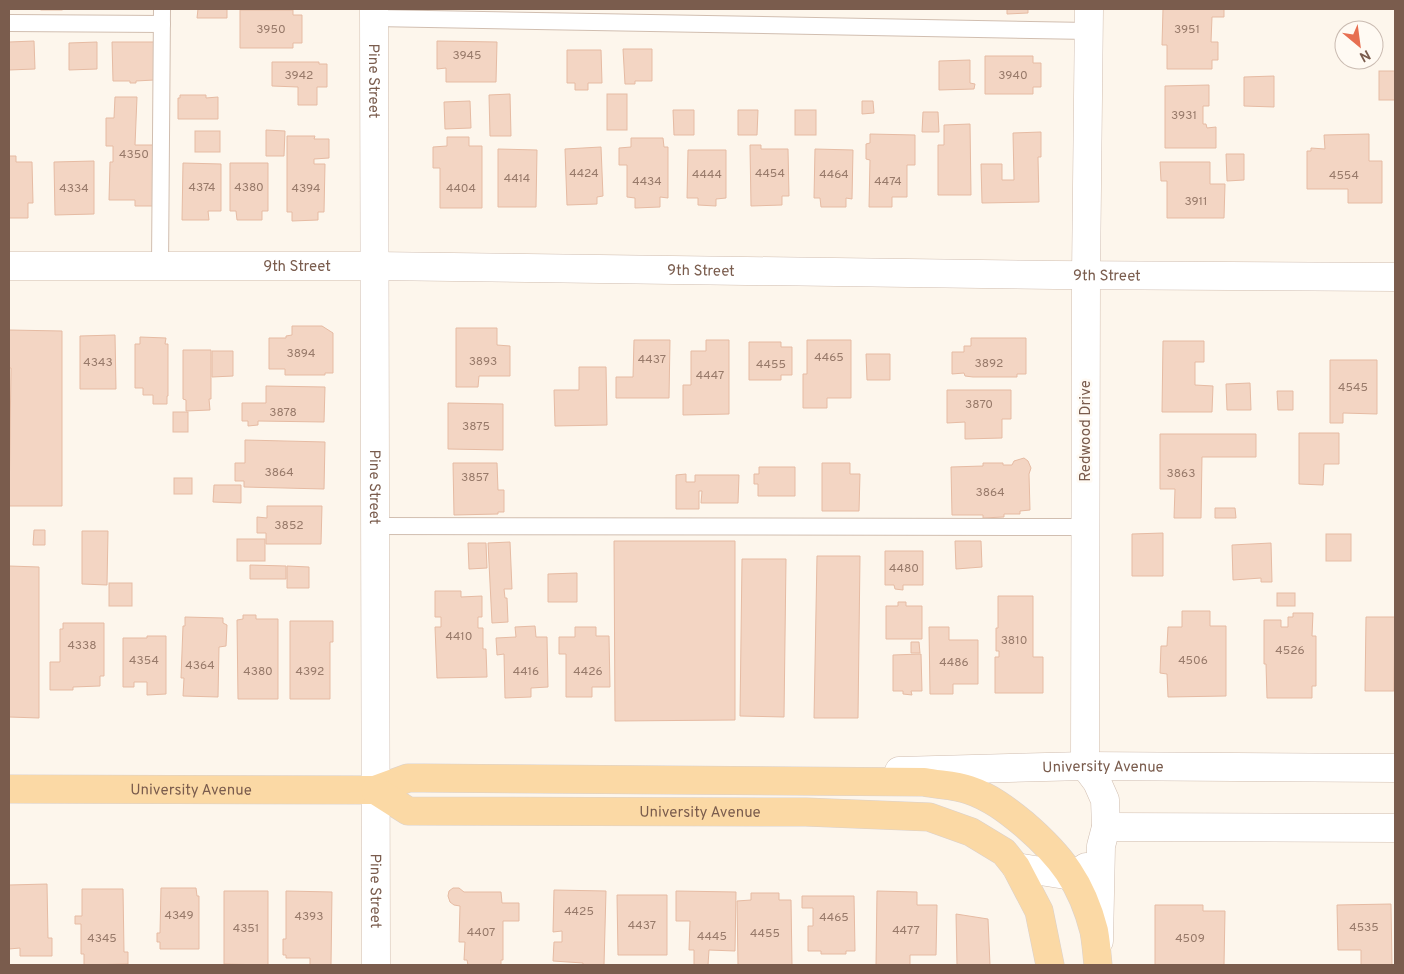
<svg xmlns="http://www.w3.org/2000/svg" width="1404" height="974" viewBox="0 0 1404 974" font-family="Overpass,sans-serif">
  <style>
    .building { fill: #f3d5c3; stroke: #e6bba3 }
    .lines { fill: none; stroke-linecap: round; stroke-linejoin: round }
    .service-casing { stroke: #d1beb0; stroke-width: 18 }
    .minor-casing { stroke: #d1beb0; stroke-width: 29 }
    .primary-casing { stroke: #dad1cd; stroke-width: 29 }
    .service { stroke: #fff; stroke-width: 16 }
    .minor { stroke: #fff; stroke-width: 28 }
    .primary { stroke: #fbd9a5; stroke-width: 28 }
    .labels { text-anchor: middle; stroke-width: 5; stroke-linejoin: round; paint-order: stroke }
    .number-label { font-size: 12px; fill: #987a6a }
    .street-label { font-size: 15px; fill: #7a5c4d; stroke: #fffaf3 }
  </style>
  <rect width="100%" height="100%" fill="#fdf6ec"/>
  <g class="building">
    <rect x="41" y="9" width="21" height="1"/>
    <path d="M198,9h29v9h-30z"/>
    <path d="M1007,9h21v4l-21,1z"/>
    <path d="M1163,9h61v8h-12l-1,25h7v18h-6v9h-45v-24h-5z"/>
    <path d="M240,10h53v5h9v28h-9v5h-53z"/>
    <path d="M34,41l1,28 -26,1v-28z"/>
    <path d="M437,41l60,1 -1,40h-50v-14l-9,1z"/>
    <path d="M97,42v27l-28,1v-27z"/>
    <path d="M112,42h42v38l-18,1v2h-6v-2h-17z"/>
    <path d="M623,49h29v32h-17v3h-10z"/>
    <path d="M567,50h34l1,33h-14v7h-13v-7h-8z"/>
    <path d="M985,56h48v7h8v24h-8v7h-48z"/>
    <path d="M970,60v23l5,1 -1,5 -35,1v-29z"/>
    <path d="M272,62h47v2h8v23h-10v18h-19v-18l-26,-1z"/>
    <rect x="1379" y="71" width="16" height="29"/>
    <path d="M1274,76v31l-30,-1v-29z"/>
    <path d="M1209,85v21h-6v18h3l1,4 9,-1v21h-51v-62z"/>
    <path d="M510,94l1,42h-21l-1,-41z"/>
    <rect x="607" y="94" width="20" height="36"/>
    <path d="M180,95h26v3l12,-1v22h-40v-21h2z"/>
    <path d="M115,97h22l-2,48h21v61h-21v-6h-26l1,-38h3v-16h-7v-28h8z"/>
    <path d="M470,101l1,27 -26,1 -1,-27z"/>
    <path d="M862,101h11l1,12 -12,1z"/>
    <path d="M673,110h21v25h-20z"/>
    <path d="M738,110h20l-1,25h-19z"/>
    <rect x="795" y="110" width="21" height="25"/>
    <path d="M923,112h15l1,20h-17z"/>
    <path d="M970,124l1,71h-33v-50h6v-20z"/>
    <path d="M266,130l19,1 -1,25h-18z"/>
    <rect x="195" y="131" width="25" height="21"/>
    <path d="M1041,132v25h-3l1,45 -57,1 -1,-39h21v16h12l-1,-47z"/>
    <path d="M870,134l45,1v30h-8v32h-15v10h-23l1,-47 -4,-1v-15l4,-1z"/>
    <path d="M1369,134v27h13v42h-34v-14h-41v-38h4v-3l14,1 -1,-14z"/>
    <path d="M287,136h28l-1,3h15v19l-15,1v5h11l-1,48h-6v8l-26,1v-9h-5z"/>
    <path d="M447,137h22v9h13v62h-42v-40h-7v-21l14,-1z"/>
    <path d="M631,138h32l1,9h4v51l-8,-1v10l-25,1v-10l-8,-1v-32h-8v-17l12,-1z"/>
    <path d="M750,145h11v4h27l1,47h-7v9l-31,1z"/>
    <path d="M601,147l2,49 -6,1v7l-30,1 -2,-56z"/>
    <path d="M498,149l39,1 -1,57h-38z"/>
    <path d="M815,149l38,1 -1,49 -6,-1v9h-25l-1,-9h-6z"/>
    <path d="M688,150h38v48l-10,1v7l-18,-1v-7h-11z"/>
    <path d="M1226,154h18v26l-17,1z"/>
    <path d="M9,156h7v6h16l1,41h-5v15h-19z"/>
    <path d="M94,161v53l-39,1 -1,-53z"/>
    <path d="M1160,162h50v22h15l-1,34h-57v-37h-6z"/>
    <path d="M183,163l38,1v47h-13l1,9h-27z"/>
    <path d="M230,163h38v48h-6v9h-25l-1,-9h-6z"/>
    <path d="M292,326h30l11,7v40h-8v2h-40v-6h-16v-31h17v-2l6,-1z"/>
    <path d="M456,328h41v17l13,1v30h-31l-1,11h-22z"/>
    <path d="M9,330l53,1v175h-53l2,-138h-2z"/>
    <path d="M115,335l1,54h-36v-53z"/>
    <path d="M140,337l26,1 -1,6h3v52h-1v8h-14v-9h-10v-7h-8v-44h5z"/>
    <path d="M971,338h55v36h-9v3h-44l-8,-1 -1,-3 -12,1v-22h12v-6h7z"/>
    <path d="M634,340h36l-1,58h-53v-21h17z"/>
    <path d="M706,340h23v74l-46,1v-30h8v-34h15z"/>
    <path d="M807,340h44v58h-24v10h-24v-34h4z"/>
    <path d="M1163,341h41v21h-9v23l18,1 -1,26h-50z"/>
    <path d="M749,342h32v5h11v28h-11v5h-32z"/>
    <path d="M183,350h28v49h-2l1,11 -24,1v-11l-3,-1z"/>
    <path d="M212,351h21v25l-21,1z"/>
    <path d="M866,354h24v26h-23z"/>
    <path d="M1330,360h47v54l-34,-1v10h-13z"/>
    <path d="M579,367h27l1,58 -52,1 -1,-36h25z"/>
    <path d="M1250,383l1,27h-24l-1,-26z"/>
    <path d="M266,386l59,1 -1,35 -66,-1v4l-10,1v-5h-6v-18h24z"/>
    <path d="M947,390h64v29h-9v19l-37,1v-17l-18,1z"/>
    <path d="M1277,391h16v19h-15z"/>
    <path d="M448,403l55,1v46l-55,-1z"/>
    <rect x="173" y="412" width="15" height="20"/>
    <path d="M1299,433h40v31h-15l-1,21 -24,-1z"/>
    <path d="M1160,434h96v23h-54l-1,61h-27l1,-29h-15z"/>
    <path d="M245,440l80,2 -1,47 -80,-2v-6h-9v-18h10z"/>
    <path d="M1024,458l4,3 3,7 -2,6 1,36 -10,1v3h-16v3l-21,1v-3h-31l-1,-48 32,-1v-3h20v2h9l2,-4z"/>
    <path d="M453,463h44l1,27h6v22h-6v2l-44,1z"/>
    <path d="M822,463h28v11h10l-1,37h-37z"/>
    <path d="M759,467h36v29h-37v-12h-4v-10h5z"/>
    <path d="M686,474v8h9v-7h44l-1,28h-37l1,-12h-3v18h-23v-34z"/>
    <rect x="174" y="478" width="18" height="16"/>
    <path d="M214,485h27v18l-28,-1z"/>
    <path d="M267,506h55l-1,38h-55v-11h-9v-16l10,1z"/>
    <path d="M1215,508h20l1,10h-21z"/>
    <path d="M34,530h11v15h-12z"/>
    <path d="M82,531h26l-1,54 -25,-1z"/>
    <path d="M1163,533v43h-31v-42z"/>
    <rect x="1326" y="534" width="25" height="27"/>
    <rect x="237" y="539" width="28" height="22"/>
    <path d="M614,541h121v179l-120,1z"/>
    <path d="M955,541h26l1,26 -26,2z"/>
    <path d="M510,542l2,47h-8l1,9h2l1,24 -16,1 -4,-80z"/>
    <path d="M468,543h18l1,25 -18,1z"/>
    <path d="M1271,543l1,39h-11v-4l-28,2 -1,-35z"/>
    <path d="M885,551h38v34h-20v5l-8,-1 -1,-4h-9z"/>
    <path d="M817,556h43l-2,162h-44z"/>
    <path d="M742,559h44l-2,158 -44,-1z"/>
    <path d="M250,565l36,1v13h-36z"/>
    <path d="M9,566l30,1v151l-30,-1z"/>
    <path d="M287,566l22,1v21h-22z"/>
    <path d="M577,573v29h-29v-28z"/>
    <rect x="109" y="583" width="23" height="23"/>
    <path d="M435,591h26v6l21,-1v21h-4v11h5v21h3l1,28 -50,1 -2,-51h6v-10h-6z"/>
    <rect x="1277" y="593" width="18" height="13"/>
    <path d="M998,596h35v61h10v36h-48v-36h4v-6h-3v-23h2z"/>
    <path d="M898,602h8v4h16v33h-36v-33h12z"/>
    <path d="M1182,611h28v15h16v70l-58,1 -1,-23 -7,-1 1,-27h6l1,-19h14z"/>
    <path d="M1293,613h20l-1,23h4v50h-4v12h-45l-1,-34h-2v-44h17v7h7v-10h5z"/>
    <path d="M243,615h13v4h22v80h-40l-1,-79 6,-1z"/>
    <path d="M185,617l38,1v5l4,2 -1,21 -7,1 -1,50 -35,-1 1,-18h-3l2,-52h2z"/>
    <path d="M1366,617h29l-1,74h-29z"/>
    <path d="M290,621h43v21h-3v57h-40z"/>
    <path d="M63,623h41v53h-4v10l-27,1v3h-23v-28h10v-33h3z"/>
    <path d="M535,626l1,11h11l1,50 -17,1v9l-26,1 -1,-44 -7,1 -1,-17 20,-1 -1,-10z"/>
    <path d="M575,627h21v9h13l1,51h-18v10h-26v-43h-7v-17h16z"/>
    <path d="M929,627h20v13h29v44h-25v10h-23z"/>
    <path d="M147,636h19v58l-19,1v-13h-13v5h-11v-49h24z"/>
    <path d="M911,642h8l1,11h-9z"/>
    <path d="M921,654l1,37h-11l1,4 -9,-1v-3h-10v-36z"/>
    <path d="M47,884l1,54h4v18h-32v-8l-11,1v-64z"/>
    <path d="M161,888h35l1,8h2v53h-39v-7h-3v-9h3z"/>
    <path d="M453,888h6l5,4h37l1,11h17v18h-16v39h-2v5h-33l-1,-5h-3l1,-18h-6l1,-36 -6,-1 -4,-3 -2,-6 1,-5z"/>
    <path d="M82,889h41l1,63h4v12l-44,1v-11h-3v-30h-6v-8h7z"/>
    <path d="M554,890l52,1 -2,74h-21v-2l-30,-2 1,-19h8v-11l-9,1z"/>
    <path d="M224,891h44v74l-44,-1z"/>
    <path d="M286,891l46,1 -1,73h-21v-7h-24v-3h-3v-16h3z"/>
    <path d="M676,891l60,1 -1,59 -26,-1 -1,15h-14v-15h-5l1,-29h-14z"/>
    <path d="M877,891l40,1v13h20l-1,50h-26v10h-34z"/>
    <path d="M751,893h28v7h12l1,65h-54l-1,-64 14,-1z"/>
    <path d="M617,895h50v60h-49z"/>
    <path d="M802,896h52l1,55h-9v3h-25v-3h-13v-25h5v-18h-11z"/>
    <path d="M1391,904l1,61h-31v-15h-23l-1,-45z"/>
    <path d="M1155,905h48v6h22l-1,54h-69z"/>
    <path d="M956,914l32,5 2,46h-33z"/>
  </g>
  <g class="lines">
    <g class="service-casing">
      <g id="service">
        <path d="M374,18l715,13"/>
        <path d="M9,23l153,1"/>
        <path d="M160,266l2,-257"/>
        <path d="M375,526l710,1"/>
      </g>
    </g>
    <g class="minor-casing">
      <g id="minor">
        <path id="s1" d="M374,9l2,956"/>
        <path d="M1089,9l-3,266 -1,491 12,16 8,18 1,27 -5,19 -2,95"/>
        <path id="s2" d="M9,266h366l680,9 340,2"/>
        <path id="s3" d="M899,771l186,-5 310,2"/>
        <path d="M1106,827l289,1"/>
        <path d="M1016,867l56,9 14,-9"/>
      </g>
    </g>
    <g class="primary-casing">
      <g id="primary">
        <path id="s4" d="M9,789l366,1 33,-12h15l501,4c15,3 31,3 45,8 21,7 38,20 55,34 37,32 58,59 70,107 2,11 3,23 4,34"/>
        <path id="s5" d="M375,790l33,21 398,1 123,5 42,15 33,20 12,15 23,44 11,54"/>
      </g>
    </g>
    <use href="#service" class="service"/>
    <use href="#minor" class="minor"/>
    <use href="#primary" class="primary"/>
  </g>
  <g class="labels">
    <g class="number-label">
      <text x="271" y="33">3950</text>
      <text x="1187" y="33">3951</text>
      <text x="467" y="59">3945</text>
      <text x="299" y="79">3942</text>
      <text x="1013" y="79">3940</text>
      <text x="1184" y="119">3931</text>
      <text x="134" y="158">4350</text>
      <text x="584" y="177">4424</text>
      <text x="770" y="177">4454</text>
      <text x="707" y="178">4444</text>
      <text x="834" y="178">4464</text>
      <text x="1344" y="179">4554</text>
      <text x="517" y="182">4414</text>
      <text x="647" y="185">4434</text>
      <text x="888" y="185">4474</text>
      <text x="202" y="191">4374</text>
      <text x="249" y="191">4380</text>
      <text x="74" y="192">4334</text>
      <text x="306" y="192">4394</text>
      <text x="461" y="192">4404</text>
      <text x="1196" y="205">3911</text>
      <text x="301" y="357">3894</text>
      <text x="829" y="361">4465</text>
      <text x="652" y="363">4437</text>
      <text x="483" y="365">3893</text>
      <text x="98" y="366">4343</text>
      <text x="989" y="367">3892</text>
      <text x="771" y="368">4455</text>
      <text x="710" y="379">4447</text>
      <text x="1353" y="391">4545</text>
      <text x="979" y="408">3870</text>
      <text x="283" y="416">3878</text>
      <text x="476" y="430">3875</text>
      <text x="279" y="476">3864</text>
      <text x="1181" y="477">3863</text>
      <text x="475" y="481">3857</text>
      <text x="990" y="496">3864</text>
      <text x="289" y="529">3852</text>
      <text x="904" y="572">4480</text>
      <text x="459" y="640">4410</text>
      <text x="1014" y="644">3810</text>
      <text x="82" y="649">4338</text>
      <text x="1290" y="654">4526</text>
      <text x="144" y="664">4354</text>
      <text x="1193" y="664">4506</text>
      <text x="954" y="666">4486</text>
      <text x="200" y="669">4364</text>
      <text x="258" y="675">4380</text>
      <text x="310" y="675">4392</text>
      <text x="526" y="675">4416</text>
      <text x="588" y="675">4426</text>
      <text x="579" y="915">4425</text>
      <text x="179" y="919">4349</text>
      <text x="309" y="920">4393</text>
      <text x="834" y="921">4465</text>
      <text x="642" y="929">4437</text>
      <text x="1364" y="931">4535</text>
      <text x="246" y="932">4351</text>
      <text x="906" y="934">4477</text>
      <text x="481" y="936">4407</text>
      <text x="765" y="937">4455</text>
      <text x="712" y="940">4445</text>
      <text x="102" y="942">4345</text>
      <text x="1190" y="942">4509</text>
    </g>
    <g class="street-label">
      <text dy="5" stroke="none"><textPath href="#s1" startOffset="72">Pine Street</textPath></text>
      <text dy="5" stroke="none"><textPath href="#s2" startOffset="288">9th Street</textPath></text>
      <text dy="5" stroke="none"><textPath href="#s2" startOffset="692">9th Street</textPath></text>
      <text dy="5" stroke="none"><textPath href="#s2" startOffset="1098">9th Street</textPath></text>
      <text transform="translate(1085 431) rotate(-90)" y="5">Redwood Drive</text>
      <text dy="5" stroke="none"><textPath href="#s1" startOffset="478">Pine Street</textPath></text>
      <text dy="5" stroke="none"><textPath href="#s3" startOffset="204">University Avenue</textPath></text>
      <text dy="5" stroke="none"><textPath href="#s4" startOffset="182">University Avenue</textPath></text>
      <text dy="5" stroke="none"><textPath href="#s5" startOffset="331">University Avenue</textPath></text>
      <text dy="5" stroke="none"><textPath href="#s1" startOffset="882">Pine Street</textPath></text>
    </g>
  </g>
  <rect width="1404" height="974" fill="none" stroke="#7a5c4d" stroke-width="20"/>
  <g transform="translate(1359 45) rotate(151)"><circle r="24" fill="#fffaf3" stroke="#cabbb1"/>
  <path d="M0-4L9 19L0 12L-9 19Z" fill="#e76f51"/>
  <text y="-8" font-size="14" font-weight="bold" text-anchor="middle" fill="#7a5c4d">N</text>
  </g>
</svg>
